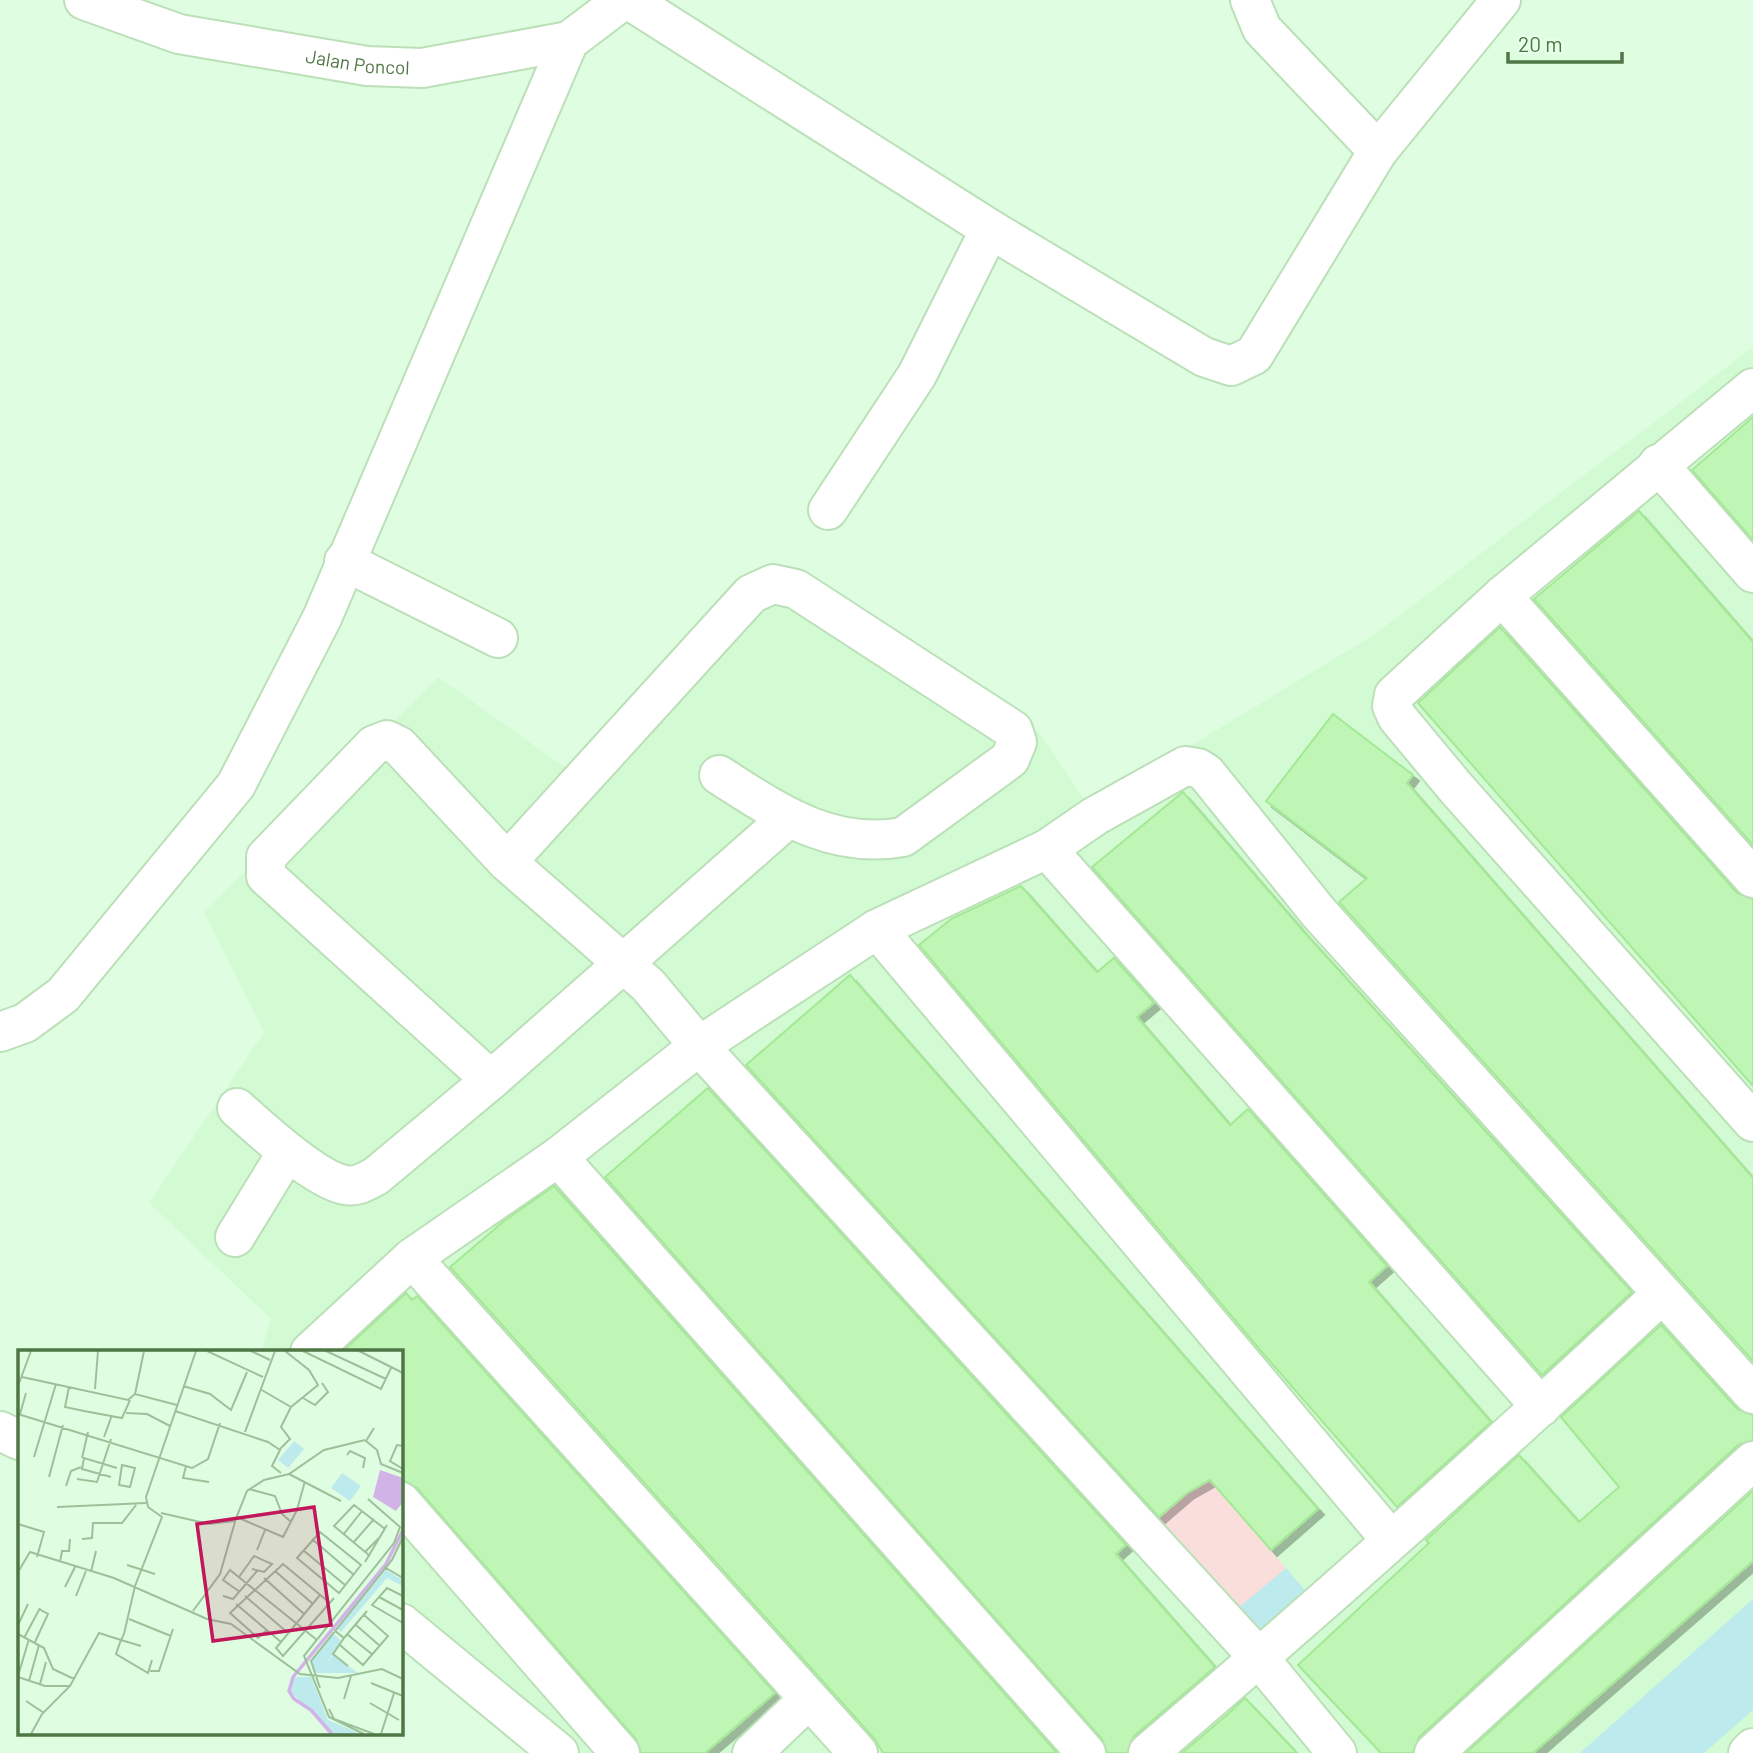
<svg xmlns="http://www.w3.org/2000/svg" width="1753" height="1753" viewBox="0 0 1753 1753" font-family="Barlow,sans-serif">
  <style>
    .residential { fill: #d3fbd3 }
    .education { fill: #fadedc }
    .green { fill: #bdeaec }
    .building { fill: #bff5b5; stroke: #a3e994; stroke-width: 2; filter: url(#shadow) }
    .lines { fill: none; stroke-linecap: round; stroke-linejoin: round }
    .street-casing { stroke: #bbe0b8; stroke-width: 42 }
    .street { stroke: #fff; stroke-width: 38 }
    .labels { text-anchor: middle; stroke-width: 5; stroke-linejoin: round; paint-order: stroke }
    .street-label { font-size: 19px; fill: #4f7645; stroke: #e7ffe8 }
    .inset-river { fill: none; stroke: #d2b3e8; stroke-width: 3.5 }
    .inset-road { fill: none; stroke: #9cc09a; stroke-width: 2 }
    .view { fill: #c2185b; fill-opacity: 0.15; stroke: #c2185b; stroke-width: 3.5 }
    .inset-edge { fill: none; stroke: #4f7645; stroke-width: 3.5 }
  </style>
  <defs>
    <filter id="shadow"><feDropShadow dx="6" dy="6" stdDeviation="0" flood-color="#0004"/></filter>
  </defs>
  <rect width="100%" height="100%" fill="#dffee1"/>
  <path class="residential" d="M1753,347v1406h-1180l-172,-158v-243h-140l10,-33 -122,-116 115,-171 -60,-119 234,-236 149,106 175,-186 35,-18 241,152 51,76 283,-171z"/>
  <path class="education" d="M1207,1476l107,125 -49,41 -107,-124z"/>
  <g class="green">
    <path d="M1286,1568l28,33 -49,41 -28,-33z"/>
    <path d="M1753,1599v111l-49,43h-124z"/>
  </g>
  <g class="building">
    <path d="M1753,417v123l-61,-70z"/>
    <path d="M1639,511l114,131v203l-219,-246z"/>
    <path d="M1500,627l237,266 16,6v187l-335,-383z"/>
    <path d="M1333,714l80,61 -6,8 346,395v183l-414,-459 28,-24 -101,-77z"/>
    <path d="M1183,792l121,140 328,360 -90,83 -450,-508z"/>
    <path d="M1021,886l76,86 17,-14 40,45 -17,14 93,108 18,-16 139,157 -18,16 122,140 -94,85 -136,-156 -342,-406 32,-26z"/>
    <path d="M850,975l468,534 -47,41 -61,-70 -23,13 -28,24 -413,-452z"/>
    <path d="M708,1088l418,457 -10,9 99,113 -81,69 -7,17h-20l-5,-14 -497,-562z"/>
    <path d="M554,1186l18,20 485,547h-174l-9,-15 -424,-471 54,-46z"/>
    <path d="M406,1293l6,7 5,-4 358,397 -70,60h-64l-5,-14 -219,-251 -16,-9v-127h-59z"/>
    <path d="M1661,1325l76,84 16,6v25l-15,5 -319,292 -6,16h-32l-83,-88 131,-122 -3,-3 93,-85 60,67 40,-35 -58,-70z"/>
    <path d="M1753,1491v70l-220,192h-67z"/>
    <path d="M1245,1698l52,55h-115l46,-39z"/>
  </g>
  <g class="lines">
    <g class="street-casing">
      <g id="street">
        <path id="s1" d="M84,0l95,34 188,32 55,2 147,-27 54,-41"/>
        <path d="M629,0l361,229 214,128 27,9 23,-11 124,-204 123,-151"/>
        <path d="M1250,0l12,29 116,122"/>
        <path d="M1753,388l-251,208 -108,99 -2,11 5,11 59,71 297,334"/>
        <path d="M1658,464l95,109"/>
        <path d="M828,510l89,-135 73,-146"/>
        <path d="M344,561l154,77"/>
        <path d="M1502,596l251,282"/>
        <path d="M1047,849l494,558"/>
        <path d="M507,862l244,-268 22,-10 23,5 217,141 4,12 -7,17 -107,78c-73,13 -126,-25 -184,-62"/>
        <path d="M877,929l514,611"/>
        <path d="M0,1032l25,-9 38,-28 173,-210 86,-167 247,-577"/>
        <path d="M491,1080l-225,-204v-19l108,-112 13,-5 12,6 108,116 141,123 51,61 560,612 78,95"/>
        <path d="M237,1108c22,20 79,72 108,77 12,2 20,-3 31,-9l115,-96 296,-261"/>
        <path d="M558,1157l528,596"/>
        <path d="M235,1237l52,-85"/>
        <path d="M412,1258l446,495"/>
        <path d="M310,1352l102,-94 146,-101 141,-111 178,-117 170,-80 48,-33 90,-50 13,2 8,5 113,140 434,481"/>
        <path d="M0,1431l19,9"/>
        <path d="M401,1502l219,251"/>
        <path d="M401,1623l158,130"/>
        <path d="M752,1753l57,-54"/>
        <path d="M1148,1753c175,-149 346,-302 514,-459"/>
        <path d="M1434,1753l319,-292"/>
        <path d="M1748,1753l5,-5"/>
      </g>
    </g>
    <use href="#street" class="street"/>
  </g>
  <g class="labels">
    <g class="street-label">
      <text dy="7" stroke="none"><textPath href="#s1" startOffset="282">Jalan Poncol</textPath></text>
    </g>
  </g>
  <g transform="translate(18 1350)">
    <rect width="385" height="385" fill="#dffee1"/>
    <path d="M276,91l10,8 -16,19 -10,-8zM324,123l19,13 -11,15 -19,-13zM368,220l17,10v6l-16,-8 -46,54 -4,-3zM315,283l8,8 -15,23 7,-9 25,18h-42l-5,-11zM276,327h17l17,43 33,14h-28l-43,-43z" fill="#bdeaec"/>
    <path d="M362,120l23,8v24l-7,9 -23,-14z" fill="#d2b3e8"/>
    <path class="inset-river" d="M314,384l-21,-24 -17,-11 -5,-8 4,-14 93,-113 17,-34"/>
    <path class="inset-road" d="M189,1l56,26M233,1l19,9M285,1l78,38 10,-21M308,1l60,28M341,1l44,22M4,27l106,23 7,-6 42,11M0,36l13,-35M165,36l27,8 21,16 16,-38M51,37l-4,20 19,4 38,7 8,-18M77,39l3,-38M242,39l31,18M117,44l9,-43M285,48l12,7 13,-13 -6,-9M157,61l93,31 12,8 -8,16 9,7M108,63l21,1 23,12M0,64l174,54 16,-9 12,-36M2,64l6,-21M356,78l-8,13 11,9 4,14 22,9M227,82l30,-81M86,87l8,-22M385,96l-6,-1 -7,16 13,8M262,99l10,-10 -9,-12 10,-20 27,-22 -9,-15 -24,-19M329,105l3,-4 15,7 -2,10M16,107l22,-73M64,108l6,-26M104,115l13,3 -5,19 -11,-2zM168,116l-3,12 26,4M271,124l52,27M31,127l14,-52M93,127l-29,-8 2,-11 33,10M59,129l20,3 14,-43M48,136l5,-15 10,-4M231,139l26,7 7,18 8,7M39,157l89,-4M143,163l48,11 26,-3 12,-30 17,-11 25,-6 35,-24 41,-10M221,168l44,19 14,-27 8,-29M0,174l26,8 -7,25M302,182l41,33 -22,28 -42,-35zM325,185l19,-24M64,189l10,-1 1,-15h29l14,-18M294,189l42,36M335,193l21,-24M239,200l8,-20M285,200l42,35M347,202l15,-15M352,206l-36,-30 20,-21 31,24M42,212l2,-11h7l1,-12M347,212l22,-37M109,215l28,9M366,217l19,11M257,221l38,33M0,222l12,-20 84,26 93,41 24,5 69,50 38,4 44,-9 21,10M73,222l5,-21M221,227l15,-21 18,8 -8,8 -12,-3M246,228l40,36M47,237l10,-20M222,242l-17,-12 7,-10 87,70M302,245l-44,53 7,8 51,-58M58,246l10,-25M205,246l10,3 24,-28M227,246l43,37M385,246l-16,-8 -15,17 31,18M361,247l24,13M218,254l45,38M175,261l27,-37 15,-52M111,269l42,17M0,275l10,-21M338,275l24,21M249,280l-9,8 -28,-25 53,-49 47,39M316,280l10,8 23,-27M0,284l26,14 9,21 21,10M330,285l25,20M6,288l16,-30M326,288l-11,16 15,12M17,292l13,-28 -9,-5M322,295l23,20 25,-29 -24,-21M123,296l-20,-6 -5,14 32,19 4,-13M132,321h9l14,-42M0,326l11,-37M0,327l27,9h25M11,331l10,-36M353,333l32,13M22,334l6,-22M302,338l-9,-27 81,-101 11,-23M326,349l7,-23M8,351l18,12M352,353l29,17M311,359l5,10 40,15M13,384l11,-20 28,-28 29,-53 22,7 3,-6 11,-48 27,-69 -14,-10 -2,-10 50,-146M346,384l-35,-17 -25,-61 90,-113 6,-16 -32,-28M363,384l13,-41"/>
    <path class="view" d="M296,157l17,118 -118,16 -16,-117z"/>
    <rect width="385" height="385" class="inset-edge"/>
  </g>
  <path d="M1508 52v10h114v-10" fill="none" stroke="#4f7645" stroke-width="3.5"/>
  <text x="1518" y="52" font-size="21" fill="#4f7645" stroke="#e7ffe8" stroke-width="5" paint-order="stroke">20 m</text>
</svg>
